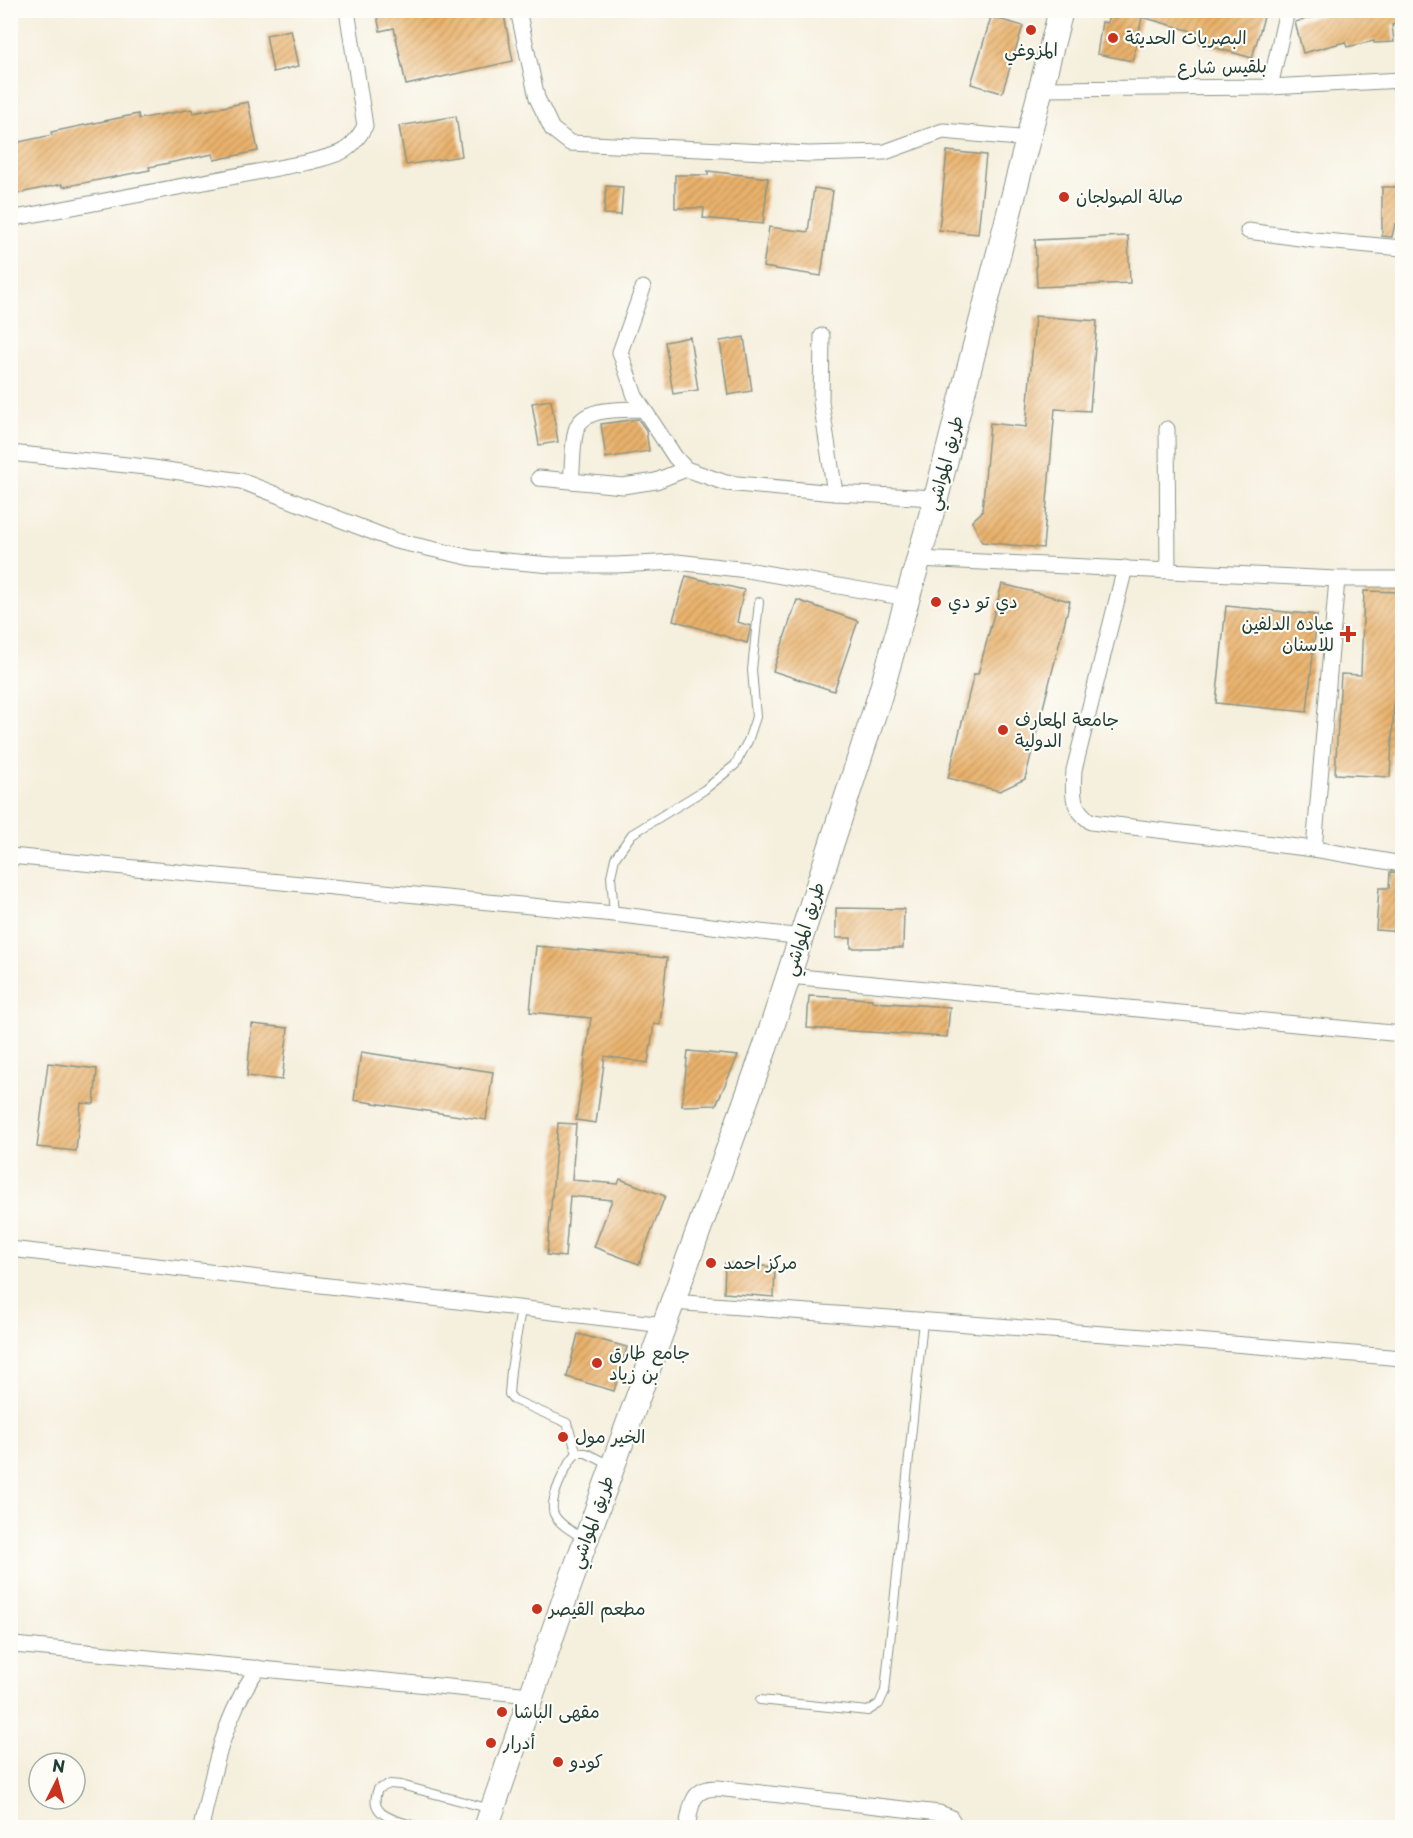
<svg xmlns="http://www.w3.org/2000/svg" width="1413" height="1838" viewBox="0 0 1413 1838" font-family="'Playpen Sans','Playpen Sans Arabic',sans-serif">
  <style>
    .building { fill: url(#building-hatch) }
    .lines { fill: none; stroke-linecap: round; stroke-linejoin: round }
    .service-casing { stroke: #8a9688; stroke-width: 10 }
    .minor-casing { stroke: #8a9688; stroke-width: 17 }
    .primary-casing { stroke: #8a9688; stroke-width: 26 }
    .service { stroke: #fff; stroke-width: 8 }
    .minor { stroke: #fff; stroke-width: 15 }
    .primary { stroke: #fff; stroke-width: 24 }
    .poi-dot { fill: #c8321e; stroke: #fdfcf7; stroke-width: 2 }
    .labels { text-anchor: middle; stroke-width: 4.5; stroke-linejoin: round; paint-order: stroke }
    .poi-label { font-size: 18px; fill: #1f3d34; stroke: #fdfcf7; text-anchor: start }
    .street-label { font-size: 18px; fill: #1f3d34; stroke: #fdfcf7 }
  </style>
  <defs>
    <pattern id="building-hatch" width="6" height="6" patternUnits="userSpaceOnUse" patternTransform="scale(1.5)"><rect width="6" height="6" fill="#eab26c"/><path d="M-1 1l2-2M0 6l6-6M5 7l2-2" fill="none" stroke="#bd925a"/></pattern>
  </defs>
  <rect width="100%" height="100%" fill="#fdfcf7"/>
  <filter id="ink" filterUnits="userSpaceOnUse"><feTurbulence type="fractalNoise" baseFrequency=".0167" numOctaves="2"/><feDisplacementMap in="SourceGraphic" scale="12" xChannelSelector="R" yChannelSelector="G"/><feConvolveMatrix kernelMatrix="1 2 1 2 8 2 1 2 1" color-interpolation-filters="sRGB"/></filter>
  <filter id="wash" filterUnits="userSpaceOnUse"><feTurbulence type="fractalNoise" baseFrequency=".008" numOctaves="4" result="noise"/><feDisplacementMap in="SourceGraphic" scale="24" xChannelSelector="R" yChannelSelector="G"/><feGaussianBlur stdDeviation="1.35" result="paint"/><feColorMatrix in="noise" values="0 0 0 0 0 0 0 0 0 0 0 0 0 0 0 0 0 1.4 0 .05"/><feComposite in="paint" operator="in"/></filter>
  <g filter="url(#wash)">
    <rect width="100%" height="100%" fill="#f5efdd"/>
    <g id="blocks">
      <g class="building">
        <path d="M376,10h127l10,51 -107,24 -12,-57 -14,3z"/>
        <path d="M1110,10h156l-14,48 -53,-15 3,-9 -60,-17 -9,44 -36,-7 5,-32 5,1z"/>
        <path d="M1339,10h63v14l-10,1 2,17 -20,1v-2l-27,6 -2,-5 -42,11 -8,-31z"/>
        <path d="M991,17l32,9 -21,67 -31,-9z"/>
        <path d="M291,30l8,36 -26,6 -7,-37z"/>
        <path d="M248,102l10,49 -44,9 -1,-6 -64,13 1,3 -87,17 -1,-3 -52,11v-51l42,-9 -1,-3 87,-18 1,5 53,-10 1,4z"/>
        <path d="M456,116l6,40 -56,9 -7,-39z"/>
        <path d="M947,151l39,4 -8,79 -39,-4z"/>
        <path d="M708,171l60,7 -5,46 -60,-6 1,-10h-29v-33h33z"/>
        <path d="M606,186l17,1 -2,28 -17,-1z"/>
        <path d="M1382,187h20v40l-7,-3 -3,13 -10,-1z"/>
        <path d="M814,188l19,3 -12,85 -58,-9 6,-40 39,5z"/>
        <path d="M1128,236l2,47 -93,4 -2,-47z"/>
        <path d="M1035,316l62,5 -7,90 -35,-2 -12,139 -61,-6 -10,-21 10,-9 8,-89 36,4z"/>
        <path d="M690,337l8,53 -25,4 -8,-52z"/>
        <path d="M744,337l8,54 -24,4 -8,-54z"/>
        <path d="M551,400l7,42 -19,3 -7,-42z"/>
        <path d="M638,419l8,11 3,21 -43,7 -5,-34z"/>
        <path d="M686,576l58,14 -7,32 14,4 -4,17 -74,-23z"/>
        <path d="M1002,584l68,17 -45,178 -25,12 -52,-13 26,-104h4z"/>
        <path d="M1364,591l38,1v58h-5l-7,127 -55,-3 6,-100 20,1z"/>
        <path d="M797,600l61,21 -24,70 -61,-20z"/>
        <path d="M1226,606l91,9 -10,97 -91,-9z"/>
        <path d="M1390,872l12,1v59l-26,-2 3,-42h10z"/>
        <path d="M836,908l68,1 -1,39h-52v-10h-15z"/>
        <path d="M536,946l131,12 -7,67 -6,-1 -6,39 -43,-7 -9,67 -20,-3 15,-102 -61,-6z"/>
        <path d="M809,996l63,3v3l78,5 -3,30 -140,-9z"/>
        <path d="M252,1024l36,4 -6,52 -35,-4z"/>
        <path d="M688,1051l50,5 -22,49 -34,1z"/>
        <path d="M361,1052l132,20 -7,48 -132,-20z"/>
        <path d="M48,1063l49,6 -3,35 -13,-1 -5,48 -39,-4z"/>
        <path d="M558,1123l18,1 -4,56 46,4 2,-5 45,17 -26,68 -45,-17 18,-47 -42,-4 -5,61 -18,-2z"/>
        <path d="M725,1263l50,4 -1,30 -50,-4z"/>
        <path d="M578,1334l49,13 -13,44 -47,-14z"/>
      </g>
    </g>
  </g>
  <g filter="url(#ink)">
    <use href="#blocks" fill-opacity="0" stroke="#8a9688" stroke-width="1.5"/>
    <g class="lines">
      <g class="service-casing">
        <g id="service">
          <path d="M614,914l-3,-38 4,-18 17,-24 72,-44 31,-25 13,-24 8,-24 -4,-47 7,-68"/>
          <path d="M521,1309l-10,61 -2,24 5,6 53,23 10,30h9l24,12"/>
          <path d="M577,1453c-10,10 -29,47 -23,61 5,11 21,19 30,25"/>
          <path d="M760,1700l108,11 11,-7 6,-13 38,-370"/>
          <path d="M420,1828c-20,-8 -54,-10 -42,-39l12,-5 11,1 90,24"/>
        </g>
      </g>
      <g class="minor-casing">
        <g id="minor">
          <path d="M518,10l19,88 15,31 18,14 240,11 75,-2 58,-21 86,8"/>
          <path d="M1270,87l17,-77"/>
          <path d="M1041,89l229,-2 132,-7"/>
          <path d="M10,219l299,-57c29,-8 40,-7 56,-36l-18,-116"/>
          <path d="M1248,231l66,9 88,8"/>
          <path d="M643,288l-23,64 15,44 40,61 11,12 40,14 109,10 101,5"/>
          <path d="M822,336l-1,66 14,91"/>
          <path d="M1167,429l1,141"/>
          <path d="M10,453l136,14 95,14 155,60 76,17 79,7h65l61,-3 70,8 160,28"/>
          <path d="M539,478l84,8 33,-5 30,-12"/>
          <path d="M571,481c2,-16 1,-36 5,-51 7,-24 47,-20 67,-21"/>
          <path d="M918,559l419,20h65"/>
          <path d="M1125,568l-51,202c-1,23 -4,37 17,52l223,27 88,15"/>
          <path d="M1314,849l23,-270"/>
          <path d="M10,856l604,58 188,23"/>
          <path d="M789,976l613,58"/>
          <path d="M10,1249l654,76"/>
          <path d="M672,1302l500,37 230,19"/>
          <path d="M14,1645l517,50"/>
          <path d="M201,1828c12,-57 23,-112 57,-160"/>
          <path d="M687,1828c4,-22 4,-40 30,-40l222,25 11,4 7,11"/>
        </g>
      </g>
      <g class="primary-casing">
        <path id="primary" d="M486,1828l82,-239 197,-541 115,-353 56,-197 125,-488"/>
      </g>
      <use href="#service" class="service"/>
      <use href="#minor" class="minor"/>
      <use href="#primary" class="primary"/>
    </g>
  </g>
  <g class="poi-dot">
    <circle cx="1031" cy="30" r="6"/>
    <circle cx="1113" cy="38" r="6"/>
    <circle cx="1064" cy="197" r="6"/>
    <circle cx="936" cy="602" r="6"/>
    <path d="M1345 625h6v6h6v6h-6v6h-6v-6h-6v-6h6z"/>
    <circle cx="1003" cy="730" r="6"/>
    <circle cx="711" cy="1263" r="6"/>
    <circle cx="597" cy="1363" r="6"/>
    <circle cx="563" cy="1437" r="6"/>
    <circle cx="537" cy="1609" r="6"/>
    <circle cx="502" cy="1712" r="6"/>
    <circle cx="491" cy="1743" r="6"/>
    <circle cx="558" cy="1762" r="6"/>
  </g>
  <g class="labels">
    <g class="poi-label">
      <text x="1125" y="44">البصريات الحديثة</text>
      <text x="1031" y="56" text-anchor="middle">المزوغي</text>
      <text x="1076" y="203">صالة الصولجان</text>
      <text x="948" y="608">دي تو دي</text>
      <text x="1334" y="630" text-anchor="end">عياده الدلفين<tspan x="1334" dy="21">للاسنان</tspan></text>
      <text x="1015" y="726">جامعة المعارف<tspan x="1015" dy="21">الدولية</tspan></text>
      <text x="723" y="1269">مركز احمد</text>
      <text x="609" y="1359">جامع طارق<tspan x="609" dy="21">بن زياد</tspan></text>
      <text x="575" y="1443">الخير مول</text>
      <text x="549" y="1615">مطعم القيصر</text>
      <text x="514" y="1718">مقهى الباشا</text>
      <text x="503" y="1749">أدرار</text>
      <text x="570" y="1768">كودو</text>
    </g>
    <g class="street-label">
      <text transform="translate(1222 67) rotate(-1)" y="6">بلقيس شارع</text>
      <text transform="translate(945 463) rotate(-75)" y="6">طريق المواشي</text>
      <text transform="translate(804 929) rotate(-72)" y="6">طريق المواشي</text>
      <text transform="translate(592 1522) rotate(-70)" y="6">طريق المواشي</text>
    </g>
  </g>
  <rect width="1413" height="1838" fill="none" stroke="#fdfcf7" stroke-width="36"/>
  <g transform="translate(57 1781) rotate(6)"><circle r="28" fill="#fdfcf7" stroke="#a4b0a9" stroke-width="1.5"/>
  <path d="M0-4.5L10 22L0 15L-10 22Z" fill="#c8321e"/>
  <text y="-9" font-size="16" font-weight="bold" text-anchor="middle" fill="#1f3d34">N</text>
  </g>
</svg>
